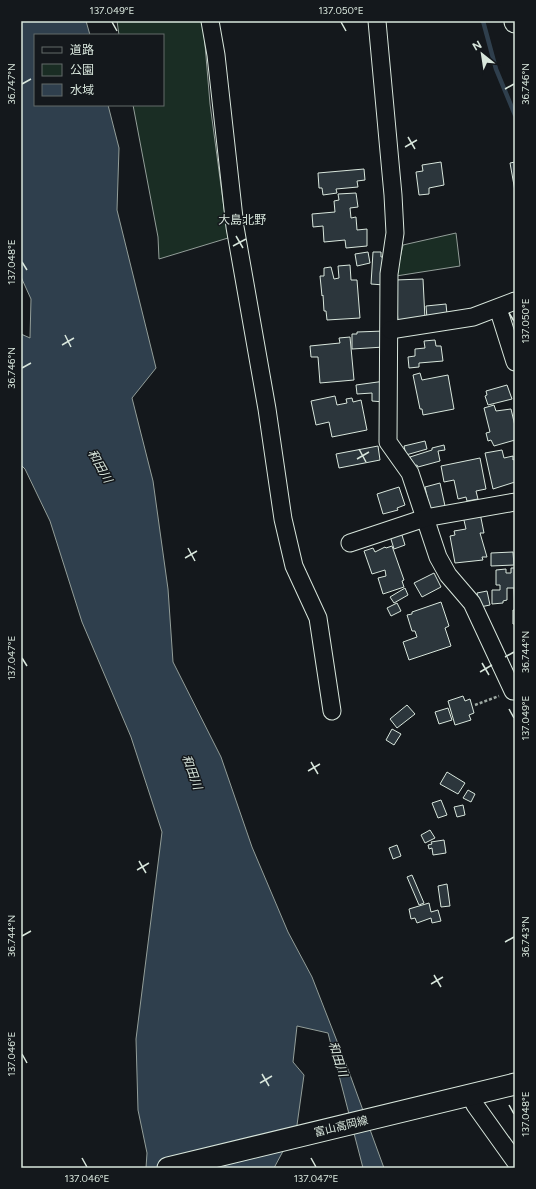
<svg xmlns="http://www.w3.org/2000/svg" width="536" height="1189" viewBox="0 0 536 1189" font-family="Figtree,'Noto Sans JP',sans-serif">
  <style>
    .green { fill: #1a2d24; stroke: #939e99 }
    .water { fill: #2f3f4d; stroke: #939e99 }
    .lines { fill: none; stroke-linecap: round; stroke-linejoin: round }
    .stream { stroke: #2f3f4d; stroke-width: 4.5 }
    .building { fill: #2c363c; stroke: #d8e6dc }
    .minor-casing { stroke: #d8e6dc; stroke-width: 19 }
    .major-casing { stroke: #d8e6dc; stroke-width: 23 }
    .path { stroke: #9da8a2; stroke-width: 2.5; stroke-dasharray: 3 2; stroke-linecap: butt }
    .minor { stroke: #14181c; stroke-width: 17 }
    .major { stroke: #14181c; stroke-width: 21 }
    .ticks { fill: none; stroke: #d8e6dc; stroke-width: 1.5 }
    .labels { text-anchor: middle; stroke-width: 3; stroke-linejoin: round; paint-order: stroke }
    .street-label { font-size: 11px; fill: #d8e6dc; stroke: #14181c }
    .neighbourhood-label { font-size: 12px; fill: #d8e6dc; stroke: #14181c }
    .water-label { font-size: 12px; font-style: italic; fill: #d8e6dc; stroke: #14181c }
    .neatline { fill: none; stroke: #d8e6dc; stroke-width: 1.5 }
    .ticks-label { font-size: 10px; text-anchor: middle; fill: #d8e6dc }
  </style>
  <rect width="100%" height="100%" fill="#14181c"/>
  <g class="green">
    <path d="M117,21h86l7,83 18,134 -69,21 -1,-22 -25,-132h30v-70h-44z"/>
    <path d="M456,233l4,33 -64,10 7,-31z"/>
  </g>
  <path class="water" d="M21,21h65l4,14h-55v70h73l11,43 -2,62 39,158 -24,30 21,83 15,108 5,73 48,95 31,90 36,85 24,45 37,95 35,96h-21l-35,-135 -31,-7 -4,36 11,13 -7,50 -23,43h-128l1,-15 -9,-43 -2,-71 26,-207 -31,-95 -49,-115 -32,-101 -25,-52 -4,-4v-131l9,4 1,-39 -10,-22z"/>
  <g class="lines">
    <path class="stream" d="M483,21l13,48 19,46"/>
  </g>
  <g class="building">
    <path d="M441,162l3,23 -15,3v6l-10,1 -3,-23 7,-1 -1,-6z"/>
    <path d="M515,162v29l-5,-28z"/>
    <path d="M364,169l1,11 -8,1 1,6 -22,2 1,4 -14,2 -1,-7h-3l-1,-15z"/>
    <path d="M356,193l2,14 -8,1 1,10 5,-1 1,13 10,-1v17l-21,2 -1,-8 -21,2 -1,-16 -10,1 -1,-13 23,-2 -1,-11 5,-1 -1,-6z"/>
    <path d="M368,252l2,11 -13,3 -2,-12z"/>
    <path d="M373,252h8v5h5l-2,28 -13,-1z"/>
    <path d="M350,265l1,15h6l3,38 -33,2 -1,-9h-2l-1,-16 -1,1 -2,-20h4v-8l7,-1 3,12 5,-1 -1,-12z"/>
    <path d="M423,279l2,40 -27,3 -3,-42z"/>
    <path d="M446,304l1,10 -20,4 -1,-12z"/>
    <path d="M384,331v16l-32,2v-15h5v-2z"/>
    <path d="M350,337l4,43 -34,3 -2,-26h-7l-1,-11 30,-3 -1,-5z"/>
    <path d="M435,340l1,6h5l2,15 -24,2v4l-10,1 -1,-11 7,-1v-7l10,-1 -1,-7z"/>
    <path d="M420,373l2,7 26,-5 6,34 -31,6 -1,-6h-2l-7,-34z"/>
    <path d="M385,381l-1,21 -12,-1v-8l-15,1 -1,-9z"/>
    <path d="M507,385l5,14 -24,6 -3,-9 2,-1 -1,-4z"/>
    <path d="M335,396l2,9 10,-2 -1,-4 6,-1 1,4 8,-2 6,30 -35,7 -3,-15 -13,3 -5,-24z"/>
    <path d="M494,405l2,6 15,-2 4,17v14l-21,6 -3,-6 -3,1 -2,-8 4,-1 -6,-24z"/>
    <path d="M425,441l2,8 -21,6 -2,-9z"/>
    <path d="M444,445l1,5 -7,1 2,10 -22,6 -1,-2 -4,1 -3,-9 22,-7v-2z"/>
    <path d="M378,446l2,14 -41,8 -3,-14z"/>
    <path d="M502,450l2,8 9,-2v4l2,-1v23l-22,7 -8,-36z"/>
    <path d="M480,458l6,31 -10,2 2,8 -11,2 -1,-4 -8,2 -4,-19 -10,2 -3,-16z"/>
    <path d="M440,483l5,23 -15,4 -5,-23z"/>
    <path d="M399,487l6,18 -8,3 1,2 -15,4 -6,-20z"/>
    <path d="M480,513l4,20h-4l7,24h-5l1,3 -28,3 -5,-27 5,-1 -1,-4 12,-2 -3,-13z"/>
    <path d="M401,532l4,13 -11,4 -4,-13z"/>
    <path d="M392,546l12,34 -2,1 2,6 -21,7 -5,-16 8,-2 -1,-6 -13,4 -8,-23 9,-3 2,4 10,-5 1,1z"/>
    <path d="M513,552l1,13 -23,1v-13z"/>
    <path d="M511,568h4v56h-2v-14h2l-1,-22h-7v12l-4,1v2l-11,1v-14h8v-5h-4v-15l10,-1v4h5z"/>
    <path d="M434,573l7,14 -19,10 -8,-14z"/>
    <path d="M405,588l3,7 -14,8 -4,-6z"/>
    <path d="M487,591l3,14 -10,2 -3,-14z"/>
    <path d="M441,602l8,24 -4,2 6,18 -42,14 -6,-18 14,-5 -2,-6h-3l-5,-16 5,-1v-2z"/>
    <path d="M397,603l4,8 -10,5 -4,-8z"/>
    <path d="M463,696l2,5 5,-2 4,14 -5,2 2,5 -16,5 -7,-24z"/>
    <path d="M407,705l8,9 -18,14 -7,-9z"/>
    <path d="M448,708l4,12 -13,4 -4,-12z"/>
    <path d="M392,729l9,5 -7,11 -8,-5z"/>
    <path d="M447,772l18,11 -7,11 -18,-10z"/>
    <path d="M468,790l7,4 -4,8 -8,-4z"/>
    <path d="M441,800l6,15 -9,3 -6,-15z"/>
    <path d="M463,805l2,10 -8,2 -3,-10z"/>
    <path d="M430,830l5,8 -10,5 -4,-8z"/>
    <path d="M444,840l2,13 -13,2 -1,-7 -3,1 -1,-4 4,-1 -1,-2z"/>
    <path d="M397,845l4,11 -8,3 -4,-11z"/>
    <path d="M412,875l12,28 -5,2 -12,-28z"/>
    <path d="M447,884l3,22 -9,1 -3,-21z"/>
    <path d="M429,903l2,9 7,-2 3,11 -9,2 -1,-5 -14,5 -2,-5 -4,1 -2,-10z"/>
  </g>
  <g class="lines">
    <g class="minor-casing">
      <g id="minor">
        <path d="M210,21l6,34 19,172 32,182 16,110 11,47 24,52 14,93"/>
        <path d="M377,21l16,174 2,38 -6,41 -1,168 22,31 28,84 10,18 24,28 41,88h2"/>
        <path d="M498,308l17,54"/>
        <path d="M390,330l83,-13 42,-16"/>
        <path d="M350,543l75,-25 90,-16"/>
        <path d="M470,1095l5,10 40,56"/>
      </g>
    </g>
    <g class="major-casing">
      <g id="major">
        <path d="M515,21v1"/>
        <path d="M168,1168l347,-84"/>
      </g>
    </g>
    <path class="path" d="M475,705l24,-9"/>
    <use href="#minor" class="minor"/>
    <use href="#major" class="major"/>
  </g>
  <path class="ticks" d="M112,22l5,9M341,22l5,9M22,84l9,-5M505,89l9,-5M408,137l7,12M405,147l12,-7M236,236l7,12M233,246l13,-7M22,262l5,8M509,313l5,8M65,335l6,12M62,345l12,-7M22,368l9,-5M359,449l7,13M357,459l12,-7M188,548l7,13M185,558l12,-7M505,657l9,-5M22,658l5,8M482,663l7,12M480,672l12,-7M509,709l5,9M311,762l7,12M308,771l12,-7M139,861l7,12M137,870l12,-7M22,936l9,-5M505,942l9,-5M434,975l7,12M431,984l12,-7M22,1054l5,9M262,1074l7,12M260,1083l12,-7M509,1105l5,9M82,1158l5,9M311,1158l5,9"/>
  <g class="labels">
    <g class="street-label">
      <text transform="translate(341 1126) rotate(-14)" y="4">富山高岡線</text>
    </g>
    <g class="neighbourhood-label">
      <text x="242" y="224">大島北野</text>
    </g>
    <g class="water-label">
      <text transform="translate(100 466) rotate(61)" y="4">和田川</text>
      <text transform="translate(192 772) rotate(70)" y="4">和田川</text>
      <text transform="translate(338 1059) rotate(72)" y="4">和田川</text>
    </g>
  </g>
  <rect width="536" height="1189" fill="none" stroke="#14181c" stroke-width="44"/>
  <rect x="34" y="34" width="130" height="72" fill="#14181c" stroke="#626a69"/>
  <rect x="42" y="47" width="20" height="6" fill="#14181c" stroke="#626a69"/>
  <text x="70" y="54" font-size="12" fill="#d8e6dc">道路</text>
  <rect x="42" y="64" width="20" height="12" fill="#1a2d24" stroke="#626a69"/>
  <text x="70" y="74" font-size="12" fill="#d8e6dc">公園</text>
  <rect x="42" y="84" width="20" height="12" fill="#2f3f4d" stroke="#626a69"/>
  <text x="70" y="94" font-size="12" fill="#d8e6dc">水域</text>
  <g transform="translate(482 54) rotate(330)" stroke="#14181c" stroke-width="3" paint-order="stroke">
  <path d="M0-3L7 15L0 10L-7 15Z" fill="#d8e6dc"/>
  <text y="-6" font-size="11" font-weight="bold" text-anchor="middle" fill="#d8e6dc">N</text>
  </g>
  <rect x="22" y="22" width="492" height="1145" class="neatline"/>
  <g class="ticks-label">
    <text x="112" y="14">137.049°E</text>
    <text x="341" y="14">137.050°E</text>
    <text transform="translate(11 84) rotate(-90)" y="4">36.747°N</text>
    <text transform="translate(525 84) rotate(-90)" y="4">36.746°N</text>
    <text transform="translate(11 262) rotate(-90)" y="4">137.048°E</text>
    <text transform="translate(525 321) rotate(-90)" y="4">137.050°E</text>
    <text transform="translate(11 368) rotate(-90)" y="4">36.746°N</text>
    <text transform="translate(525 652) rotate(-90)" y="4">36.744°N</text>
    <text transform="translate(11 658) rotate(-90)" y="4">137.047°E</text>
    <text transform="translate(525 718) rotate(-90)" y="4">137.049°E</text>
    <text transform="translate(11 936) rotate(-90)" y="4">36.744°N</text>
    <text transform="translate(525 937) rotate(-90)" y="4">36.743°N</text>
    <text transform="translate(11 1054) rotate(-90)" y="4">137.046°E</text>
    <text transform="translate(525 1114) rotate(-90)" y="4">137.048°E</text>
    <text x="87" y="1182">137.046°E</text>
    <text x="316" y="1182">137.047°E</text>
  </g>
</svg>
